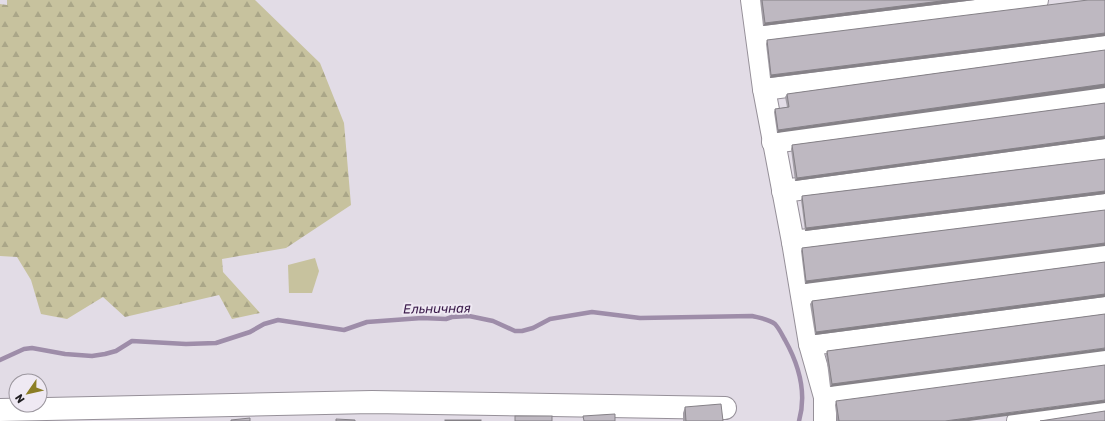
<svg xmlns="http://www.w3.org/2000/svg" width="1105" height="421" viewBox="0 0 1105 421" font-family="Rubik,sans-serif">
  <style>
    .green { fill: #c7c29e }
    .forest { fill: url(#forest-firs) }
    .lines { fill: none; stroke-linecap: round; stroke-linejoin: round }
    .stream { stroke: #9e8da9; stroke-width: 4.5 }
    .minor-casing { stroke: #969099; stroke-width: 24 }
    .minor { stroke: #fff; stroke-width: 22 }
    .wall { fill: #a39ea6 }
    .shaded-wall { fill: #858187 }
    .building { fill: #beb8c1; stroke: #858187 }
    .labels { text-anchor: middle; stroke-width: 4; stroke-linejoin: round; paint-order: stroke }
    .water-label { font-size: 13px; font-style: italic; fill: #3b1c4b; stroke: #efe9f3 }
  </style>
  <defs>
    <pattern id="forest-firs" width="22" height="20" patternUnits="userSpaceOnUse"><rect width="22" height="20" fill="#c7c29e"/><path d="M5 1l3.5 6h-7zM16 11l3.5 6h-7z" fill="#aaa688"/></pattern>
  </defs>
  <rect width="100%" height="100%" fill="#e2dce6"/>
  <path class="green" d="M315,258l4,13 -7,22h-23l-1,-28z"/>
  <path class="forest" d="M7,0h248l65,63 24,60 7,82 -65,43 -64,11 1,13 37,41 -28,6 -13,-24 -94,22 -22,-20 -36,22 -26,-5 -10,-34 -14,-23 -17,-1v-252l7,1z"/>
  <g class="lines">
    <path class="stream" d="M0,360l24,-11 8,-1 33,6 27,2 13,-2 11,-3 16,-10 54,3 30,-1 34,-11 14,-8 14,-4 66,10 23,-8 55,-4 24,1 6,-2 17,-1 24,5 22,10h7l11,-3 17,-9 42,-7 48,6 112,-2c8,2 17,3 23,8 4,4 7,11 10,16 14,25 22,53 14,81"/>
    <g class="minor-casing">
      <g id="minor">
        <path d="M752,0l12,89 29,153 17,102 15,53v24"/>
        <path d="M757,35l280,-35"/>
        <path d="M764,89l341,-45"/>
        <path d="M773,142l332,-46"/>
        <path d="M783,191l322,-42"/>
        <path d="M793,242l312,-39"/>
        <path d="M802,293l303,-38"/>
        <path d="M810,344l295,-37"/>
        <path d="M825,397l280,-39"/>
        <path d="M0,410l372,-8 353,6"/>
        <path d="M1018,421l87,-13"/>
      </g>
    </g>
    <use href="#minor" class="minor"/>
  </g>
  <g class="wall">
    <path d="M760,0h215l-212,26z"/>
    <path d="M1105,0v36l-335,42 -4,-34 1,-4z"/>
    <path d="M1105,50l-328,83 -3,-21 1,-3 12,-2 -2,-10 2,-3z"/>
    <path d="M1105,103v36l-310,42 -4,-32 1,-4z"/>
    <path d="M1105,159v35l-300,37 -4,-31 1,-4z"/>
    <path d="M1105,210l-300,74 -4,-33 1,-3z"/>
    <path d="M1105,262v35l-290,38 -5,-31 2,-3z"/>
    <path d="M1105,314l-275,73 -4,-33 1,-3z"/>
    <path d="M836,401l133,20h-132l-2,-16z"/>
    <path d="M685,407l38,14h-40v-8z"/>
  </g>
  <g class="shaded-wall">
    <path d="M949,0h26l-212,26 2,-3z"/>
    <path d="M1105,33v3l-335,42 1,-3z"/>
    <path d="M1105,84v4l-328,45 1,-3z"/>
    <path d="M1105,136v3l-310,42 2,-3z"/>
    <path d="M1105,191v3l-300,37 1,-3z"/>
    <path d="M1105,243v3l-300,38 1,-3z"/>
    <path d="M1105,294v3l-290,38 1,-3z"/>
    <path d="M1105,348v3l-275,36 2,-3z"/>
    <path d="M1105,400v3l-136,18h-24z"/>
  </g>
  <g class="building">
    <path d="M762,0h187l-184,23z"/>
    <path d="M1088,0h17v33l-334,42 -4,-35z"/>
    <path d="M1105,50v34l-327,46 -3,-21 14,-2 -2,-13z"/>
    <path d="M1105,103v33l-308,42 -5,-33z"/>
    <path d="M1105,159v32l-299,37 -4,-32z"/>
    <path d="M1105,210v33l-299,38 -4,-33z"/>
    <path d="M1105,262v32l-289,38 -4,-31z"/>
    <path d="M1105,314v34l-273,36 -5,-33z"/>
    <path d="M1105,365v35l-160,21h-106l-3,-20z"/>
    <path d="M721,404l2,17h-37l-1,-14z"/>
    <path d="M1105,411v10h-65z"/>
    <path d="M615,414v7h-31l-1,-5z"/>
    <rect x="515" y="416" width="37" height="5"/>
    <path d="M250,418v3h-19v-1z"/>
    <path d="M336,419l19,1v1h-19z"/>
    <rect x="445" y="420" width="36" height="1"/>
  </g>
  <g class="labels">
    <g class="water-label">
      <text transform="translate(437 308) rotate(-1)" y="5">Ельничная</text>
    </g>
  </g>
  <g transform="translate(28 393) rotate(236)"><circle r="19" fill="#efe9f3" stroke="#9c979f"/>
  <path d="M0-3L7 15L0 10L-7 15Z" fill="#8c7e25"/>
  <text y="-6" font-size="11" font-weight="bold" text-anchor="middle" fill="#1f1d21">N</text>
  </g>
</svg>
